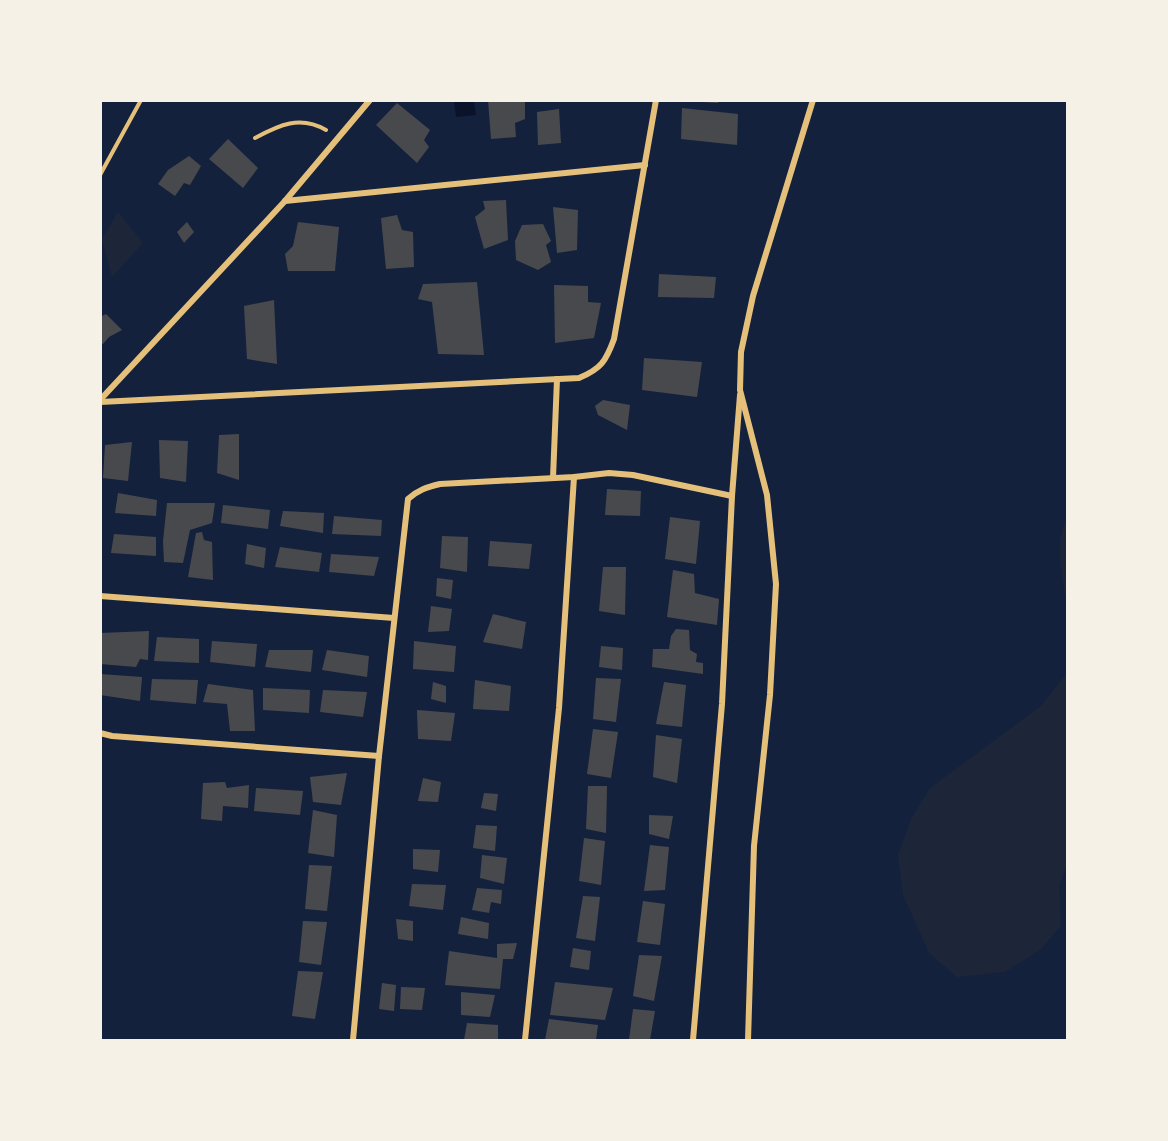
<svg xmlns="http://www.w3.org/2000/svg" width="1168" height="1141" viewBox="0 0 1168 1141" font-family="Barlow,sans-serif">
  <style>
    .green { fill: #1d2539 }
    .water { fill: #0b132b }
    .building { fill: #48494c }
    .lines { fill: none; stroke-linecap: round; stroke-linejoin: round }
    .path { stroke: #e5c07b; stroke-width: 4 }
    .minor { stroke: #e5c07b; stroke-width: 6 }
  </style>
  <rect width="100%" height="100%" fill="#14213d"/>
  <g class="green">
    <path d="M118,212l25,31 -31,34 -10,-38z"/>
    <path d="M1067,519v86c-4,-27 -14,-62 0,-86z"/>
    <path d="M1067,661l1,201 -9,24 2,40 -21,24 -35,22 -48,5 -28,-24 -26,-58 -5,-40 13,-36 19,-31 111,-82 25,-32z"/>
  </g>
  <path class="water" d="M454,101h20l2,14 -20,2z"/>
  <g class="building">
    <path d="M488,100h37v19l-10,4 1,14 -25,2z"/>
    <path d="M703,100h16l-1,3 -15,-1z"/>
    <path d="M397,103l33,27 -6,10 5,7 -12,16 -41,-38z"/>
    <path d="M682,108l56,6 -1,31 -56,-6z"/>
    <path d="M559,109l2,34 -23,2 -1,-33z"/>
    <path d="M228,139l30,29 -15,20 -34,-29z"/>
    <path d="M189,156l12,10 -11,19 -6,-2 -9,13 -17,-12 10,-14z"/>
    <path d="M506,200l2,40 -24,9 -9,-32 10,-8 -2,-8z"/>
    <path d="M553,207l25,3 -1,40 -20,3z"/>
    <path d="M397,215l5,15 11,2 1,35 -28,2 -5,-51z"/>
    <path d="M187,222l7,10 -10,11 -7,-11z"/>
    <path d="M298,222l41,5 -4,44h-47l-3,-17 8,-8z"/>
    <path d="M543,224l8,17 -5,4 5,17 -13,8 -22,-10 -1,-19 7,-16z"/>
    <path d="M659,274l57,3 -2,21 -56,-1z"/>
    <path d="M477,282l7,73 -46,-1 -6,-52 -14,-3 5,-15z"/>
    <path d="M554,285l34,1v16l13,1 -7,35 -39,5z"/>
    <path d="M274,300l3,64 -30,-5 -3,-53z"/>
    <path d="M106,314l16,16 -13,7 -6,7 -3,-2v-25z"/>
    <path d="M644,358l58,4 -5,35 -55,-7z"/>
    <path d="M603,400l27,5 -3,25 -29,-15 -3,-9z"/>
    <path d="M239,434v46l-22,-7 2,-38z"/>
    <path d="M159,440l29,1 -2,41 -26,-4z"/>
    <path d="M132,442l-4,39 -25,-3 2,-33z"/>
    <path d="M607,489l34,2 -1,25 -35,-1z"/>
    <path d="M118,493l39,7 -1,16 -41,-3z"/>
    <path d="M167,503h48l-3,20 -22,7 -7,33 -19,-1 -1,-21z"/>
    <path d="M223,505l47,5 -2,19 -47,-6z"/>
    <path d="M283,511l41,2 -1,20 -43,-7z"/>
    <path d="M334,516l48,4 -1,16 -49,-2z"/>
    <path d="M670,517l30,4 -4,43 -31,-5z"/>
    <path d="M202,532l2,8 8,2 1,38 -25,-3 8,-44z"/>
    <path d="M114,534l42,3v19l-45,-3z"/>
    <path d="M442,536l26,1 -1,35 -27,-4z"/>
    <path d="M490,541l42,3 -3,25 -41,-3z"/>
    <path d="M247,544l19,4 -2,20 -19,-4z"/>
    <path d="M280,547l42,6 -3,19 -44,-5z"/>
    <path d="M331,554l48,3 -5,19 -45,-4z"/>
    <path d="M603,567h23l-1,48 -26,-4z"/>
    <path d="M673,570l21,4 1,19 24,6 -2,26 -50,-8z"/>
    <path d="M437,578l16,2 -2,19 -15,-3z"/>
    <path d="M431,606l21,3 -3,22 -21,1z"/>
    <path d="M493,614l33,8 -4,27 -39,-7z"/>
    <path d="M676,629l13,1 1,20 7,4 -1,8 7,1v11l-51,-7 1,-18h16l2,-13z"/>
    <path d="M149,631l-1,29 -8,-1 -4,8 -36,-3v-31z"/>
    <path d="M157,637l42,2v24l-45,-2z"/>
    <path d="M212,641l45,3 -2,23 -45,-5z"/>
    <path d="M414,641l42,5 -2,26 -41,-3z"/>
    <path d="M601,646l22,2 -1,22 -23,-3z"/>
    <path d="M269,650h44l-2,22 -46,-5z"/>
    <path d="M327,650l42,6 -2,21 -45,-7z"/>
    <path d="M100,674l42,3 -2,24 -40,-6z"/>
    <path d="M596,678l25,1 -5,43 -23,-3z"/>
    <path d="M152,679l46,1 -2,24 -46,-4z"/>
    <path d="M475,680l36,6 -2,25 -36,-2z"/>
    <path d="M433,682l13,4v17l-15,-4z"/>
    <path d="M664,682l22,3 -4,42 -26,-3z"/>
    <path d="M208,684l45,6 2,41h-25l-3,-27 -24,-2z"/>
    <path d="M263,688l47,2 -1,23 -46,-3z"/>
    <path d="M323,690l44,2 -4,25 -43,-5z"/>
    <path d="M417,710l38,3 -4,28 -33,-2z"/>
    <path d="M593,729l25,3 -7,46 -24,-4z"/>
    <path d="M656,735l26,4 -5,44 -24,-6z"/>
    <path d="M347,773l-6,32 -28,-3 -3,-25z"/>
    <path d="M423,778l18,4 -3,20 -20,-1z"/>
    <path d="M225,782l2,6 22,-3 -1,23 -25,-2 -1,15 -21,-2 2,-36z"/>
    <path d="M588,786h19l-1,47 -20,-4z"/>
    <path d="M256,788l47,3 -3,24 -46,-4z"/>
    <path d="M484,793l14,1 -2,17 -15,-3z"/>
    <path d="M313,810l24,5 -3,42 -26,-4z"/>
    <path d="M649,815l24,1 -4,23 -20,-5z"/>
    <path d="M476,825l21,1 -2,25 -22,-3z"/>
    <path d="M584,838l21,3 -4,44 -22,-4z"/>
    <path d="M650,845l19,2 -4,43 -21,1z"/>
    <path d="M413,849l27,1 -2,22 -25,-3z"/>
    <path d="M482,855l25,3 -3,26 -24,-6z"/>
    <path d="M309,865l23,1 -5,45 -22,-2z"/>
    <path d="M412,884l34,1 -3,25 -34,-4z"/>
    <path d="M477,888l25,2 -1,14 -10,-2 -2,11 -17,-3z"/>
    <path d="M583,896l17,1 -5,44 -19,-3z"/>
    <path d="M643,901l22,3 -5,41 -23,-3z"/>
    <path d="M461,917l28,6 -1,16 -30,-5z"/>
    <path d="M396,919l17,2v20l-15,-2z"/>
    <path d="M303,921l24,1 -6,43 -22,-3z"/>
    <path d="M517,943l-4,16h-10l-3,30 -55,-4 4,-34 48,7v-14z"/>
    <path d="M573,948l18,3 -2,19 -19,-3z"/>
    <path d="M639,955l23,1 -8,45 -21,-5z"/>
    <path d="M298,971l25,1 -8,47 -23,-3z"/>
    <path d="M555,982l58,6 -8,32 -55,-5z"/>
    <path d="M382,983l14,2 -2,26 -15,-2z"/>
    <path d="M401,987l24,1 -3,22 -22,-1z"/>
    <path d="M461,992l34,3 -5,22 -29,-2z"/>
    <path d="M633,1009l22,2 -5,29h-21z"/>
    <path d="M549,1019l49,6 -2,15h-51z"/>
    <path d="M467,1023l31,2v15h-34z"/>
  </g>
  <g class="lines">
    <g class="path">
      <path d="M255,138c24,-13 45,-23 71,-8"/>
      <path d="M100,175l41,-75"/>
    </g>
    <g class="minor">
      <path d="M285,201l360,-36"/>
      <path d="M100,400l185,-199 85,-101"/>
      <path d="M100,402l479,-24c22,-9 27,-17 35,-39l42,-239"/>
      <path d="M553,478l4,-99"/>
      <path d="M100,596l294,22"/>
      <path d="M100,733l12,3 267,20"/>
      <path d="M353,1040l26,-284 29,-257c10,-9 19,-12 32,-15l134,-7 35,-4 24,2 99,21"/>
      <path d="M525,1040l34,-332 15,-231"/>
      <path d="M693,1040l29,-336 10,-208 8,-101"/>
      <path d="M748,1040l6,-194 16,-151 6,-111 -9,-89 -27,-105 1,-38 12,-56 60,-196"/>
    </g>
  </g>
  <rect width="1168" height="1141" fill="none" stroke="#f6f1e7" stroke-width="204"/>
</svg>
